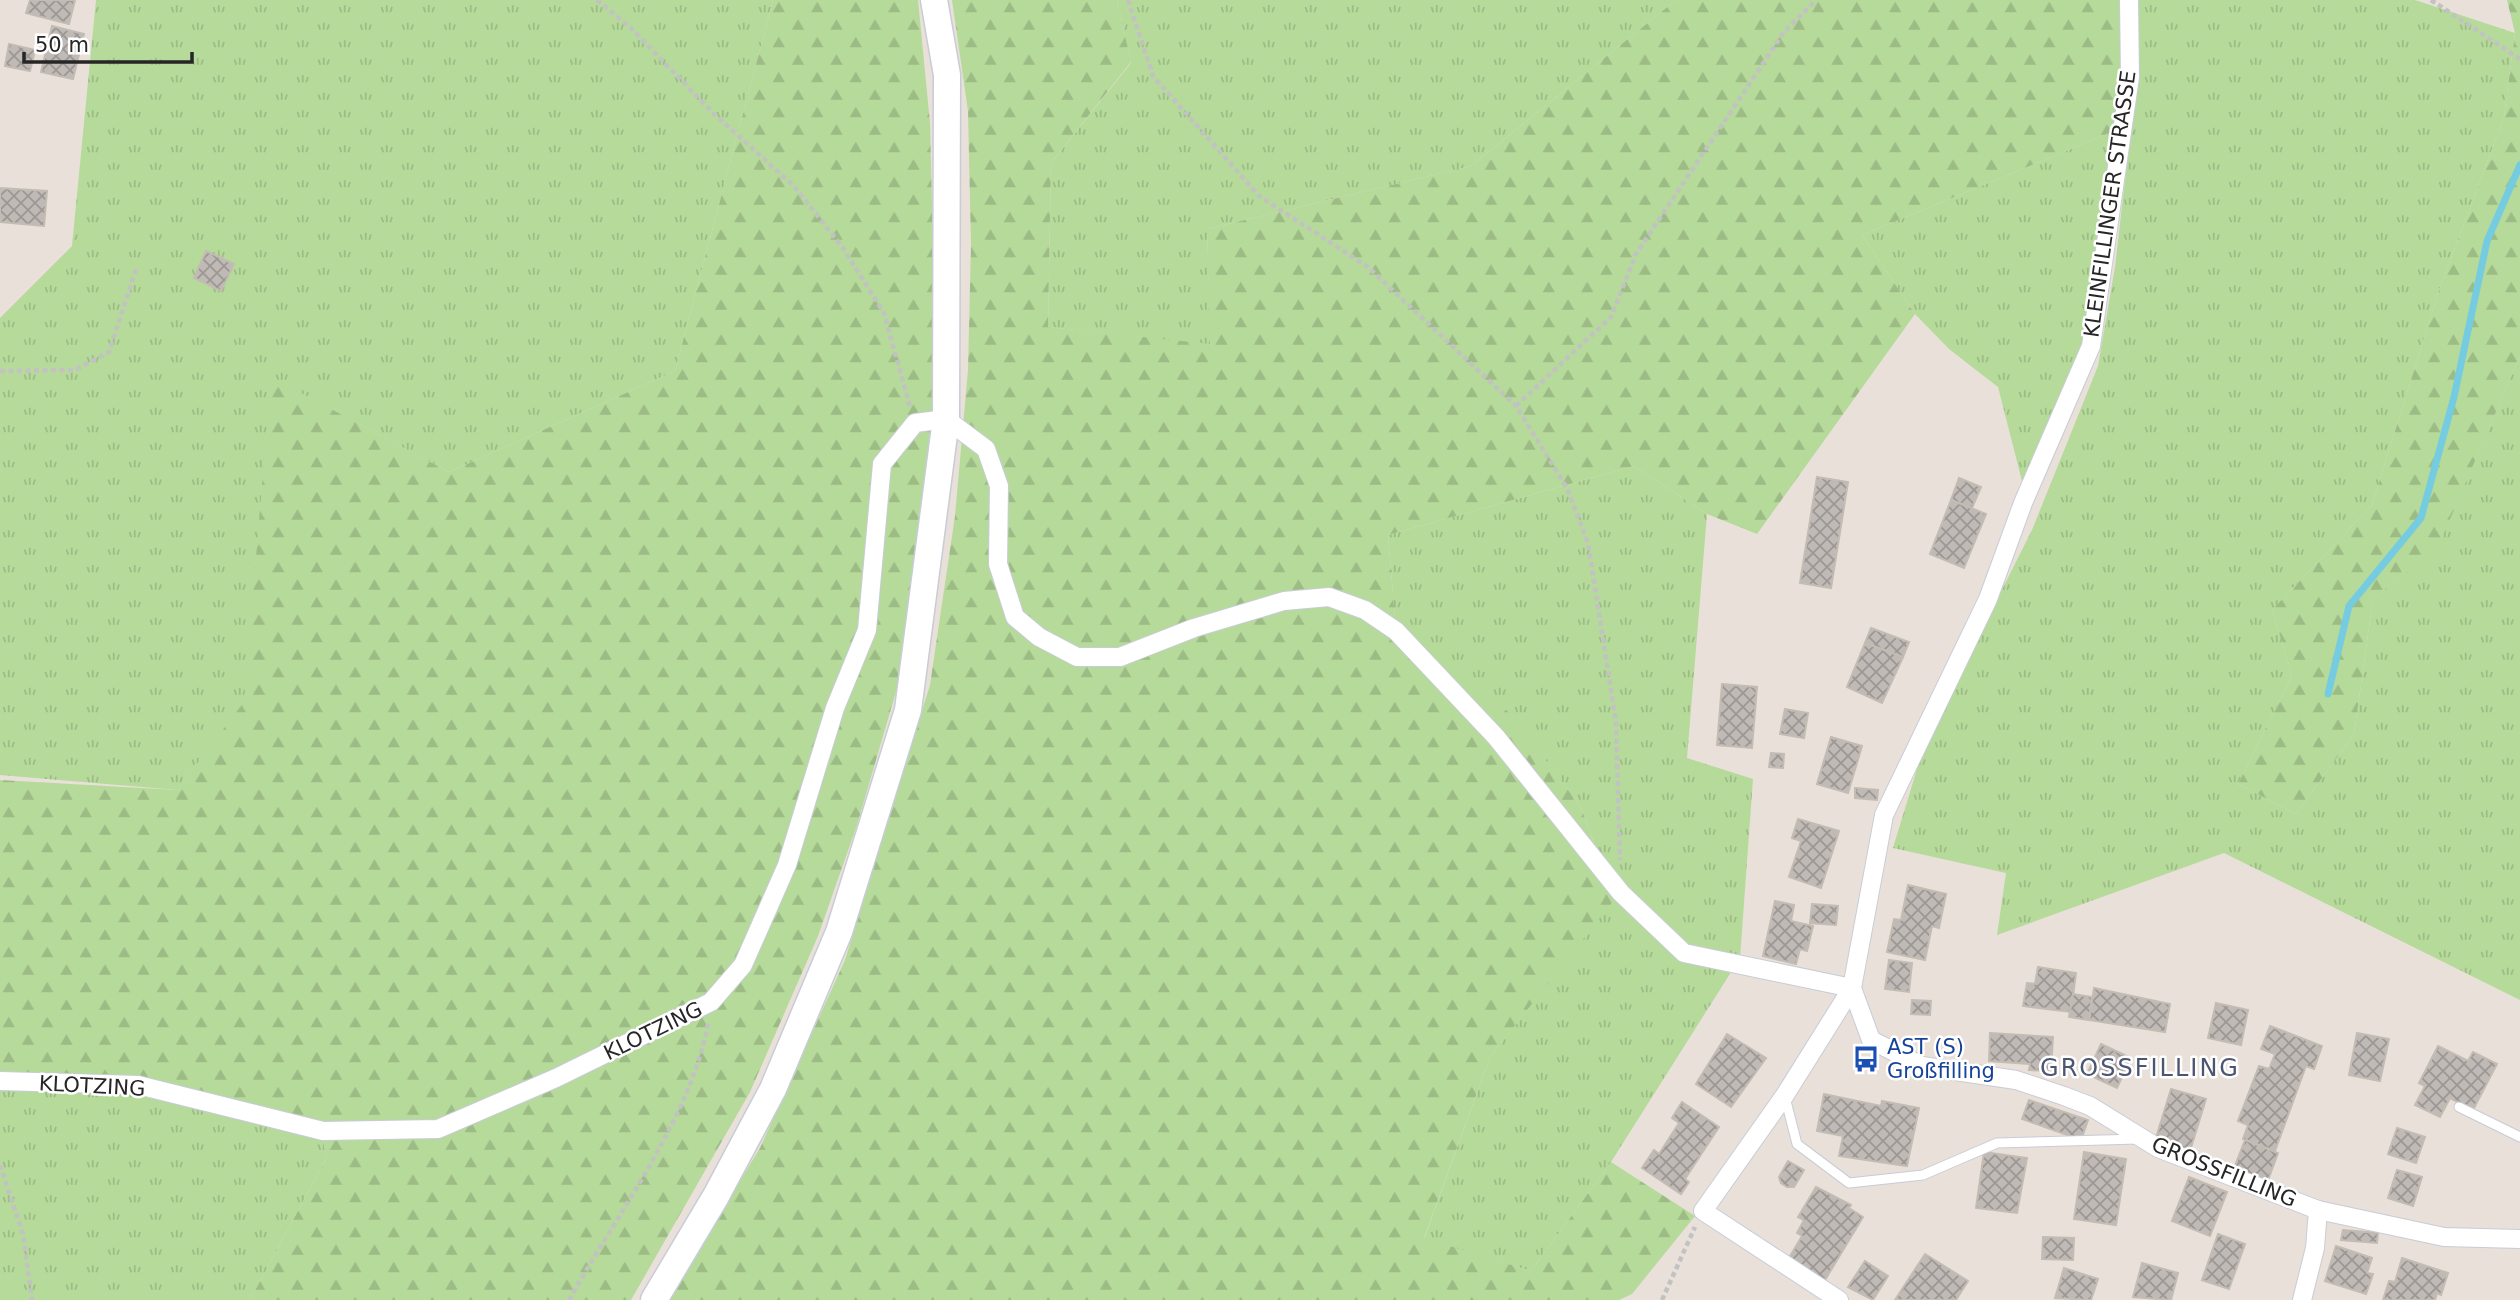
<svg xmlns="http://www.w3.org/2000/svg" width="2520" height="1300" viewBox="0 0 2520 1300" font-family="'DejaVu Sans',sans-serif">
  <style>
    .grass { fill: url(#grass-tufts) }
    .forest { fill: url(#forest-firs) }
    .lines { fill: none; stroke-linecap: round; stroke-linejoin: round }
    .stream { stroke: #75cce1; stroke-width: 7 }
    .building { fill: url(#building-cross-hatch); stroke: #c3bcb3; stroke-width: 2 }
    .lane-casing { stroke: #c8ccd7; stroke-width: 11 }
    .street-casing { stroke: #c8ccd7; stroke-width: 20 }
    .secondary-casing { stroke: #c8ccd7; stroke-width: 29 }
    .path { stroke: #c2c2c2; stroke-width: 4.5; stroke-dasharray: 5 3.5; stroke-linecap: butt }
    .lane { stroke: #fff; stroke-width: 9 }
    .street { stroke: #fff; stroke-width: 18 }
    .secondary { stroke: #fff; stroke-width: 26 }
    .labels { text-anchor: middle; stroke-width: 5; stroke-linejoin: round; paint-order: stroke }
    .street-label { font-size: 21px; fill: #262626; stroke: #fff }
    .transit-label { font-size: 21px; fill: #164399; stroke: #fff; text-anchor: start }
    .quarter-label { font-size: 24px; letter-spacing: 2px; fill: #4c5672; stroke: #fff }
  </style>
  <defs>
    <pattern id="grass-tufts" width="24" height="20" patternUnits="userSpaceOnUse" patternTransform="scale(1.75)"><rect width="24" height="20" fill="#b5da9a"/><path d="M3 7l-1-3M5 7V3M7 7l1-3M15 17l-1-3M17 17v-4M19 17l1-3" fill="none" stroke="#9cbb85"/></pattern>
    <pattern id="forest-firs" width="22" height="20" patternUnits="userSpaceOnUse" patternTransform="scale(1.75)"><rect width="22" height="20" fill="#b5da9a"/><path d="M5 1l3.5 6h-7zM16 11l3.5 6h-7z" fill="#9cbb85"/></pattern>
    <pattern id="building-cross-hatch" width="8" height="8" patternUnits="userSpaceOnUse" patternTransform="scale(1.75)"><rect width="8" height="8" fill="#c0bab6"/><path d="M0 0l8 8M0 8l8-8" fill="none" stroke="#9c9794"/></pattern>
  </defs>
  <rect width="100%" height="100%" fill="#e8e0d9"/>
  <g class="grass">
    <path d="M96,0h677l-98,371 -226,101 -177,-94 -27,324 -68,88 -177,-15v-457l72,-72z"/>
    <path d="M1117,0h559l-205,166 -264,63 4,116 -163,-18 3,-164 80,-100z"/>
    <path d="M2134,0h281l100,33 -11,84 -65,173 -67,215 -100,105 20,65 -54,109 58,30 58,-80 19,-135 65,-53 82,-190v644l-296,-147 -227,82 9,-62 -113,-25 32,-105 107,-213 66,-164 17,-99 16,-139z"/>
    <path d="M2112,132l-26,203 -30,96 -34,50 -24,-94 -49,-38 -34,-35 -53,-79z"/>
    <path d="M1634,466l73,48 -20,244 66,21 -13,179 -129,204 -80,109 -107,-32 66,-182 124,-158 -33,-92 -71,-93 -114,-83 -8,-96z"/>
    <path d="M0,1087l138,2 183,45 6,23 -77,143h-250z"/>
  </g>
  <g class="forest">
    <path d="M773,0h145l12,123 5,204 -3,146 -34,212 -41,140 -39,111 -68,156 -119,208h-381l77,-143 -6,-23 -183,-45 -138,-2v-307l177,10 67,-88 27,-325 178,95 226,-101z"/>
    <path d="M952,0h165l14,62 -80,101 -3,164 162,17 -3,-115 264,-63 205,-166h449l1,78 -14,54 -250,103 53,79 -158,220 -50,-20 -73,-48 -246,69 8,96 114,82 71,94 33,93 -124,157 -66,181 107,33 80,-109 84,54 -63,78 -13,6h-952l93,-152 85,-188 85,-275 25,-169 13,-146 3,-125 -3,-134z"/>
    <path d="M2507,0h13v356l-82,191 -65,52 -19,135 -58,80 -58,-30 54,-109 -20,-65 100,-105 67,-215 65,-173 11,-84z"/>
  </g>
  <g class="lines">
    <path class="stream" d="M2328,694l21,-88 72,-88 33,-121 33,-156 33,-76"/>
  </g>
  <g class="building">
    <path d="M30,0h45l-6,24 -43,-11z"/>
    <path d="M52,26l32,8 -11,45 -32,-7z"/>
    <path d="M9,44l26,6 -5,21 -25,-5z"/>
    <path d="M0,188l47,3 -3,35 -44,-4z"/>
    <path d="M206,251l28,13 -13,27 -27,-13z"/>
    <path d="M1817,477l31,5 -17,106 -31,-5z"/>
    <path d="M1959,478l22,9 -9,21 -21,-8z"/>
    <path d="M1951,500l35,14 -22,54 -34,-14z"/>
    <path d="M1871,628l38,14 -6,15 -38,-14z"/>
    <path d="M1865,643l38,14 -21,46 -35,-16z"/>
    <path d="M1722,684l35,3 -5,61 -35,-3z"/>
    <path d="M1785,709l23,4 -4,25 -24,-4z"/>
    <path d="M1831,737l31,9 -14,47 -31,-9z"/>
    <path d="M1771,753l13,1 -1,14 -14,-1z"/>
    <path d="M1855,788l23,2 -1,10 -22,-2z"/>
    <path d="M1798,819l41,12 -18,57 -32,-11 12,-36 -9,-3z"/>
    <path d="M1908,885l38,9 -7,34 -7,-2 -7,34 -38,-8 7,-33 7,1z"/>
    <path d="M1775,901l19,4 -3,16 22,5 -6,25 -7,-2 -4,15 -33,-8z"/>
    <path d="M1812,904l26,2 -2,19 -26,-2z"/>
    <path d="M1889,960l23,3 -3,29 -24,-3z"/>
    <path d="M2038,967l38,6 -5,39 -48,-6 4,-23 8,1z"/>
    <path d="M2094,988l76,16 -5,28 -76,-12z"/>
    <path d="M2073,994l19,3 -3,23 -20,-3z"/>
    <path d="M1912,1000l19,1 -1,14 -19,-1z"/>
    <path d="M2216,1003l32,7 -7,35 -33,-7z"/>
    <path d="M2270,1026l52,20 -8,23 -8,-3 -31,85 -32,-12 5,-14 -10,-4 21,-55 10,3 6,-15 -14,-5z"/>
    <path d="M1990,1033l63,4 -2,34 -22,-1 1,-6 -41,-3z"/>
    <path d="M2357,1033l32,6 -9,42 -31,-6z"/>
    <path d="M1727,1034l39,24 -35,49 -35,-23z"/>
    <path d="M2101,1044l30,14 -14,30 -30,-14z"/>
    <path d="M2438,1046l30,15 5,-9 24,12 -24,46 -23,-12 -10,19 -25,-12 10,-19 -6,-3z"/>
    <path d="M2171,1089l35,10 -16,52 -35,-10z"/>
    <path d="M1824,1094l57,12 1,-5 37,7 -12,58 -68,-10 4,-20 -26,-5z"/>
    <path d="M2029,1100l59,20 -7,20 -59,-21z"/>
    <path d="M1682,1102l37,25 -34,52 4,3 -8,12 -39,-26 12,-18 5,4 20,-31 -7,-5z"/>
    <path d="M2397,1128l28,9 -9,26 -28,-9z"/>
    <path d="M2245,1140l33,13 -11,30 -34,-12z"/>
    <path d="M1984,1152l43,6 -10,55 -41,-5z"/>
    <path d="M2084,1152l42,7 -10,66 -42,-6z"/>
    <path d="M1788,1161l16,9 -10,17h-7l-6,-4 -2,-6z"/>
    <path d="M2397,1170l25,7 -9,29 -25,-8z"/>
    <path d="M2189,1177l38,15 -17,44 -38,-15z"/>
    <path d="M1816,1187l35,18 -2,3 14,9 -38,63 -36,-22 13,-22 -5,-3 7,-13 -6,-3z"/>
    <path d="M2343,1230l35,3 -1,10 -36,-3z"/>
    <path d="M2218,1234l27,10 -16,45 -27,-9z"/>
    <path d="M2043,1237l31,1 -1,22 -31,-1z"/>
    <path d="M2336,1246l36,12 -5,15 6,1 -7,20 -41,-13z"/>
    <path d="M1925,1254l43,27 -12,19h-61z"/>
    <path d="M2402,1258l46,15 -7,22 -4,-2 -2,7h-52l6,-19 6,1z"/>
    <path d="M1865,1261l23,15 -15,24 -25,-13z"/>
    <path d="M2142,1263l36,10 -7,27 -38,-3z"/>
    <path d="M2064,1268l34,11 -7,21 -36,-2z"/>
  </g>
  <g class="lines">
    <g class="lane-casing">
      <g id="lane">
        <path d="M1785,1097l12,47 52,39 74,-8 74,-32 141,-4"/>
        <path d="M2459,1107l61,30"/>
      </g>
    </g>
    <g class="street-casing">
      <g id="street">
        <path d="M1852,988l19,52 51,26 94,14 48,16 26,10 68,42 160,62 126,27 76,2"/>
        <path d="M0,1081l138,4 185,46 115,-2 118,-51 155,-76 32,-37 44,-100 48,-157 32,-78 15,-166 33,-41 31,-4 40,30 13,37 -1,78 17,53 24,20 38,20h43l74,-29 90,-27 45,-4 36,13 31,21 100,106 125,156 63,60 168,35"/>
        <path d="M1839,1300l-136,-89 82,-116 67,-107 32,-173 104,-216 35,-96 68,-157 39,-269 -1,-77"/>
        <path d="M2302,1300l13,-52 3,-38"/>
      </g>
    </g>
    <g class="secondary-casing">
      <path id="secondary" d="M654,1300l62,-104 57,-107 66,-157 69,-222 38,-291 1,-344 -13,-75"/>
    </g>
    <g class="path">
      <path d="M597,0l34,28 83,86 80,72 49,62 41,65 26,94"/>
      <path d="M1128,0l25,76 106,120 109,71 148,139 51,82 21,55 28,179 4,138"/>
      <path d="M2431,0l89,59"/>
      <path d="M0,371l75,-1 34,-18 27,-83"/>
      <path d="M1516,406l95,-89 25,-63 148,-222 32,-32"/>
      <path d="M0,1165l23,69 9,66"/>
      <path d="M569,1300c47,-84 121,-181 139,-276"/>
      <path d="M1662,1300l33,-73"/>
    </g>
    <use href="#lane" class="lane"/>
    <use href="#street" class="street"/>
    <use href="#secondary" class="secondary"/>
  </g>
  <defs>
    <g id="bus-bare" transform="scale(2.1)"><path d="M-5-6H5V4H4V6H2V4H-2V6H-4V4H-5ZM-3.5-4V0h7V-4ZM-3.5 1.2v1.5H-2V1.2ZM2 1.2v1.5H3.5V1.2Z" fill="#1a4fb4" stroke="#fff" stroke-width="2.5" paint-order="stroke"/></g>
  </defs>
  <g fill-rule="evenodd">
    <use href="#bus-bare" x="1866" y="1059"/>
  </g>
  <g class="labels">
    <g class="street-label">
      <text transform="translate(2110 204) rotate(-82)" y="7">KLEINFILLINGER STRASSE</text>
      <text transform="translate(653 1031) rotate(-26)" y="7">KLOTZING</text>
      <text transform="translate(92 1086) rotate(3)" y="7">KLOTZING</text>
      <text transform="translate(2224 1172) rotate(22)" y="7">GROSSFILLING</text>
    </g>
    <g class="transit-label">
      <text x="1887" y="1054">AST (S)<tspan x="1887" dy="24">Großfilling</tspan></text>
    </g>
    <g class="quarter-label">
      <text x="2140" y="1076">GROSSFILLING</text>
    </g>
  </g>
  <path d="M24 52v10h168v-10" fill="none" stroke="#262626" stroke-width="3.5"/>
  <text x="35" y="52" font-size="21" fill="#262626" stroke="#ffffff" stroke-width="5" paint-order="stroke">50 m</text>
</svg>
